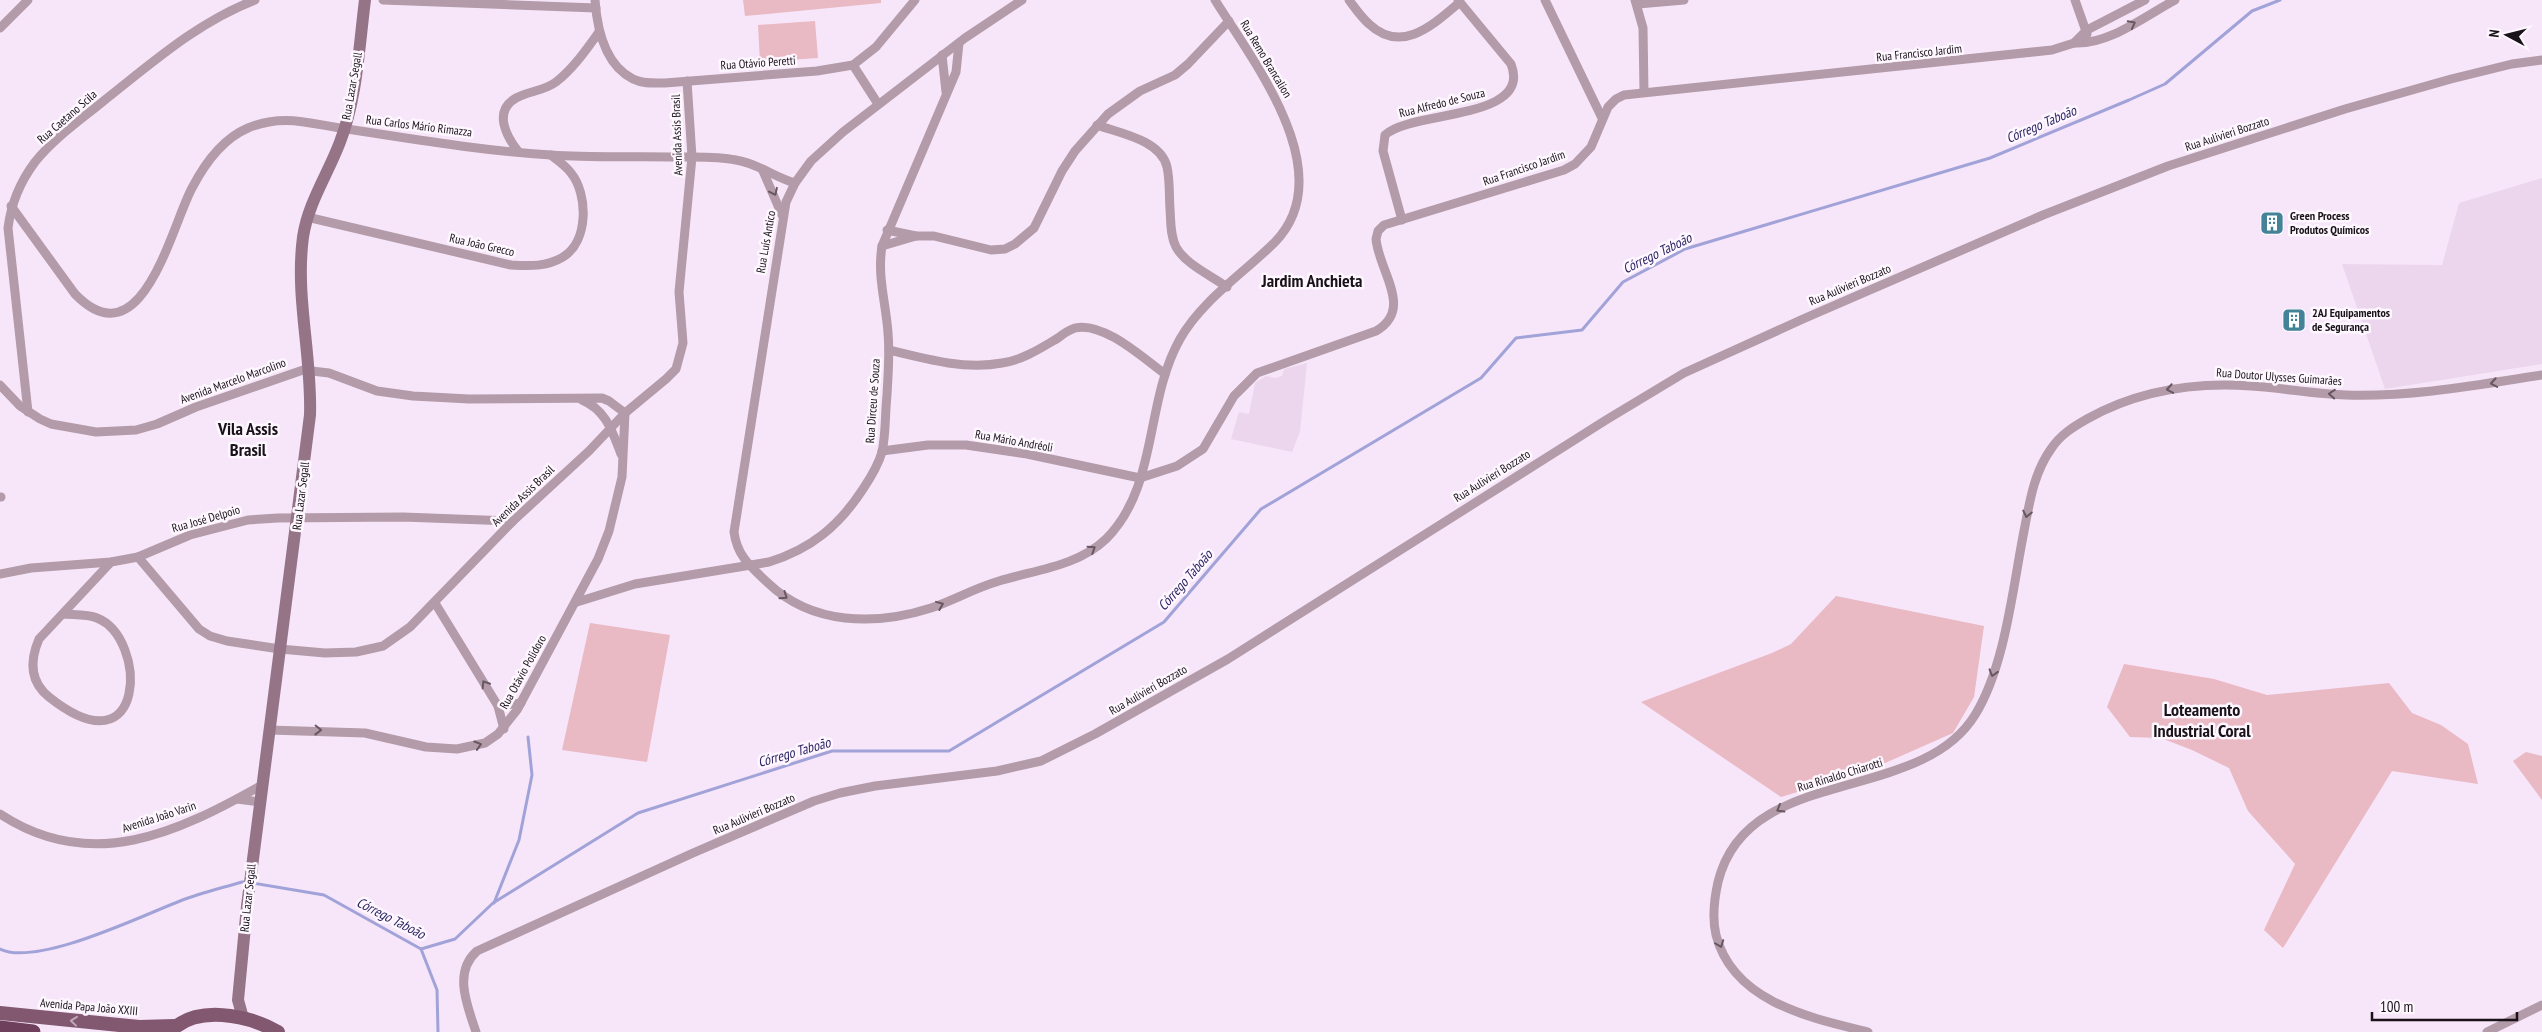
<svg xmlns="http://www.w3.org/2000/svg" width="2542" height="1032" viewBox="0 0 2542 1032" font-family="'PT Sans Narrow',sans-serif">
  <style>
    .built { fill: #ecd6ee }
    .green { fill: #e9b9c4 }
    .lines { fill: none; stroke-linecap: round; stroke-linejoin: round }
    .stream { stroke: #a1a3d8; stroke-width: 3 }
    .street { stroke: #b39ba9; stroke-width: 9 }
    .secondary { stroke: #967488; stroke-width: 12 }
    .primary { stroke: #815870; stroke-width: 14 }
    .highway { stroke: #6e405c; stroke-width: 15 }
    .oneway { stroke: #665761 }
    .oneway2 { stroke: #c0a8b8 }
    .labels { text-anchor: middle; stroke-width: 5; stroke-linejoin: round; paint-order: stroke }
    .street-label { font-size: 12px; fill: #191319; stroke: #fef7ff }
    .poi-label { font-size: 12px; font-weight: bold; fill: #191319; stroke: #fef7ff; text-anchor: start }
    .water-label { font-size: 14px; font-style: italic; fill: #2a2462; stroke: #fef7ff }
    .district-label { font-size: 18px; font-weight: bold; fill: #191319; stroke: #fef7ff }
  </style>
  <rect width="100%" height="100%" fill="#f7e6f9"/>
  <g class="built">
    <path d="M2542,178v186l-157,25 -43,-125 100,1 17,-62z"/>
    <path d="M1307,363l-7,69 -8,20 -61,-13 8,-27 10,2 6,-31 11,-7 9,2 7,-2 2,-7z"/>
  </g>
  <g class="green">
    <path d="M743,0h138v3l-136,13z"/>
    <path d="M815,21l3,37 -58,4 -2,-37z"/>
    <path d="M1836,596l148,30 -10,71 -21,36 -86,38 -86,26 -140,-95 131,-49 19,-9z"/>
    <path d="M590,623l80,12 -23,127 -85,-12z"/>
    <path d="M2124,664l90,15 53,16 122,-12 23,30 29,12 27,19 10,40 -86,-13 -109,177 -19,-18 31,-66 -47,-53 -19,-43 -37,-18 -31,-12 -31,-1 -23,-30z"/>
    <path d="M2526,752l16,4v44l-29,-39z"/>
  </g>
  <g class="lines">
    <g class="stream">
      <path d="M253,883l71,12 97,54 34,-10 38,-36 145,-90 194,-62h117l215,-129 97,-113 220,-131 35,-40 66,-8 41,-48 62,-33 305,-91 139,-58 36,-16 87,-73 28,-11"/>
      <path d="M494,903l25,-63 13,-65 -4,-38"/>
      <path d="M0,949c37,18 141,-33 180,-48 20,-8 42,-13 62,-19h5"/>
      <path d="M421,949l16,41 1,42"/>
    </g>
    <g class="street">
      <path d="M383,0l213,8"/>
      <path d="M595,0c2,28 10,65 38,79 10,5 21,4 32,4l152,-12 36,-6 23,-18 39,-47"/>
      <path d="M1022,0l-57,38 -122,94 -32,29 -16,22 -9,19 -52,330c3,24 17,35 34,51 44,42 107,43 163,25 23,-8 44,-20 68,-27 36,-11 79,-15 107,-42 53,-53 38,-136 74,-200 22,-39 64,-66 95,-97 67,-69 -23,-182 -60,-242"/>
      <path d="M1349,0c6,8 12,17 20,24 33,31 65,0 91,-22"/>
      <path d="M1545,0l57,118"/>
      <path d="M1635,0l8,28 1,64"/>
      <path d="M2075,0l12,34"/>
      <path d="M1638,4l46,-4"/>
      <path d="M0,28l28,-28"/>
      <path d="M2074,43c35,2 71,-27 101,-43"/>
      <path d="M942,55l4,37"/>
      <path d="M853,65l25,39"/>
      <path d="M1097,125c22,8 64,15 70,42 3,13 2,28 3,42 1,13 0,26 6,38 9,17 36,29 51,40"/>
      <path d="M518,151c-12,-15 -25,-40 -2,-53 13,-7 28,-7 40,-16 17,-13 30,-32 43,-50"/>
      <path d="M763,171l19,44"/>
      <path d="M11,206l64,88c67,69 96,-67 117,-106 13,-25 30,-49 56,-60 36,-15 62,-4 99,1 67,10 136,22 204,26 42,3 85,1 126,2 20,0 40,-1 59,3 21,3 38,17 59,23"/>
      <path d="M307,217l204,48c18,1 36,2 52,-8 26,-16 25,-63 8,-84 -5,-7 -13,-12 -20,-18"/>
      <path d="M1402,220l-19,-69 2,-16c26,-25 148,-14 126,-71l-53,-64"/>
      <path d="M887,230l29,6h18l57,14 14,-1 10,-5 19,-16 28,-57 13,-20 33,-37 32,-23 35,-16 13,-11 41,-43"/>
      <path d="M882,246l34,-10"/>
      <path d="M889,350c36,9 76,20 113,13 21,-3 39,-15 56,-25 5,-4 11,-8 17,-10 28,-7 68,30 90,46"/>
      <path d="M0,385l20,21 20,13 11,5 45,8 40,-2 21,-6 39,-17 107,-37 26,3 48,18 36,5 56,3 133,-1 7,3 16,12 -3,64 -13,54 -11,28 -81,151 -19,24 -13,9 -28,6 -31,-2 -61,-14 -96,-3"/>
      <path d="M582,400c24,10 30,31 39,54"/>
      <path d="M28,412l-20,-184c3,-24 12,-46 27,-66 20,-25 47,-43 71,-63 47,-37 92,-77 149,-99"/>
      <path d="M882,451l46,-6h38l61,9 113,24 37,-12 26,-17 31,-53 23,-23 119,-42c38,-22 3,-59 0,-92l2,-8 6,-6 180,-55 11,-6 16,-17 17,-40 8,-8 8,-4 428,-45 22,-7 13,-13 58,-30"/>
      <path d="M0,497h1"/>
      <path d="M138,557l61,72 11,7 17,5 53,8 45,4 31,-1 27,-6 27,-19 103,-106 76,-70 36,-38 41,-34 10,-10 7,-26 -4,-51 13,-135 -5,-76"/>
      <path d="M0,574l31,-6 80,-6 27,-5 52,-22 58,-15 30,-2 125,-1 110,4"/>
      <path d="M577,602l58,-18 134,-22c42,-13 70,-36 94,-73 8,-12 15,-23 19,-37 4,-18 3,-39 5,-57 1,-21 3,-41 1,-62 -2,-30 -11,-56 -6,-87l74,-174 3,-29"/>
      <path d="M435,603l63,103 6,23"/>
      <path d="M63,614c11,1 24,0 34,4 51,20 50,157 -48,79 -20,-16 -19,-37 -10,-58l72,-77"/>
      <path d="M498,706l23,-3"/>
      <path d="M237,799l23,3"/>
      <path d="M0,814c91,60 177,19 262,-29"/>
      <path d="M476,1032c-9,-27 -23,-60 1,-81l216,-98 121,-52 26,-8 35,-7 122,-15 44,-10 54,-27 133,-75 378,-239 78,-47 119,-54 240,-104 125,-49 177,-57 106,-30 61,-15 30,-4"/>
      <path d="M1868,1032c-57,-14 -135,-30 -152,-97 -4,-17 -2,-35 2,-53 29,-119 201,-76 257,-167 31,-50 38,-131 50,-189 5,-27 10,-55 26,-77 9,-14 22,-22 36,-30 50,-28 108,-37 164,-33 32,2 63,8 95,9 66,2 131,-10 196,-20"/>
      <path d="M2487,1032l55,-27"/>
    </g>
    <path class="secondary" d="M243,1018l-5,-18 9,-94 63,-491c2,-60 -15,-118 -7,-178 5,-34 25,-63 37,-95 17,-44 19,-95 25,-142"/>
    <g class="primary">
      <path d="M0,1013l139,14 36,-1"/>
      <path d="M170,1032c26,-28 78,-17 108,0"/>
    </g>
    <path class="highway" d="M0,1028l33,4"/>
  </g>
  <defs><path id="oneway-chevron" d="M-2-3.5L2.5 0L-2 3.5" fill="none" stroke-width="1.6" stroke-linecap="round" stroke-linejoin="round" transform="scale(1.25)"/></defs>
  <g class="oneway">
    <use href="#oneway-chevron" transform="translate(2132 24) rotate(-28)"/>
    <use href="#oneway-chevron" transform="translate(774 192) rotate(65)"/>
    <use href="#oneway-chevron" transform="translate(2494 383) rotate(170)"/>
    <use href="#oneway-chevron" transform="translate(2170 389) rotate(170)"/>
    <use href="#oneway-chevron" transform="translate(2332 394) rotate(-176)"/>
    <use href="#oneway-chevron" transform="translate(2027 514) rotate(102)"/>
    <use href="#oneway-chevron" transform="translate(1092 549) rotate(-33)"/>
    <use href="#oneway-chevron" transform="translate(784 596) rotate(35)"/>
    <use href="#oneway-chevron" transform="translate(940 605) rotate(-22)"/>
    <use href="#oneway-chevron" transform="translate(1993 673) rotate(107)"/>
    <use href="#oneway-chevron" transform="translate(485 684) rotate(-122)"/>
    <use href="#oneway-chevron" transform="translate(318 730) rotate(1)"/>
    <use href="#oneway-chevron" transform="translate(478 745) rotate(-17)"/>
    <use href="#oneway-chevron" transform="translate(1780 809) rotate(150)"/>
    <use href="#oneway-chevron" transform="translate(1720 944) rotate(69)"/>
  </g>
  <use class="oneway2" href="#oneway-chevron" transform="translate(74 1021) rotate(-174)"/>
  <defs>
    <g id="building-square" transform="scale(1.25)"><rect x="-9" y="-9" width="18" height="18" rx="4" fill="#438297" stroke="#fef7ff"/><path d="M-4-6H4V6H1V3H-1V6H-4ZM-2.5-4.3h1.7v1.8h-1.7ZM.8-4.3h1.7v1.8H.8ZM-2.5-1h1.7V.8h-1.7ZM.8-1h1.7V.8H.8Z" fill="#fff"/></g>
  </defs>
  <g fill-rule="evenodd">
    <use href="#building-square" x="2272" y="223"/>
    <use href="#building-square" x="2294" y="320"/>
  </g>
  <g class="labels">
    <g class="street-label">
      <text transform="translate(1919 53) rotate(-6)" y="4">Rua Francisco Jardim</text>
      <text transform="translate(1266 59) rotate(59)" y="4">Rua Remo Brancalion</text>
      <text transform="translate(758 63) rotate(-4)" y="4">Rua Otávio Peretti</text>
      <text transform="translate(352 86) rotate(-80)" y="4">Rua Lazar Segall</text>
      <text transform="translate(1442 103) rotate(-14)" y="4">Rua Alfredo de Souza</text>
      <text transform="translate(67 117) rotate(-41)" y="4">Rua Caetano Scila</text>
      <text transform="translate(419 126) rotate(7)" y="4">Rua Carlos Mário Rimazza</text>
      <text transform="translate(2227 134) rotate(-18)" y="4">Rua Aulivieri Bozzato</text>
      <text transform="translate(677 135) rotate(-92)" y="4">Avenida Assis Brasil</text>
      <text transform="translate(1524 168) rotate(-19)" y="4">Rua Francisco Jardim</text>
      <text transform="translate(766 242) rotate(-80)" y="4">Rua Luís Antico</text>
      <text transform="translate(482 245) rotate(13)" y="4">Rua João Grecco</text>
      <text transform="translate(1850 285) rotate(-23)" y="4">Rua Aulivieri Bozzato</text>
      <text transform="translate(2279 377) rotate(4)" y="4">Rua Doutor Ulysses Guimarães</text>
      <text transform="translate(233 381) rotate(-20)" y="4">Avenida Marcelo Marcolino</text>
      <text transform="translate(873 401) rotate(-86)" y="4">Rua Dirceu de Souza</text>
      <text transform="translate(1014 441) rotate(10)" y="4">Rua Mário Andréoli</text>
      <text transform="translate(1492 476) rotate(-32)" y="4">Rua Aulivieri Bozzato</text>
      <text transform="translate(301 496) rotate(-83)" y="4">Rua Lazar Segall</text>
      <text transform="translate(523 496) rotate(-44)" y="4">Avenida Assis Brasil</text>
      <text transform="translate(206 519) rotate(-16)" y="4">Rua José Delpoio</text>
      <text transform="translate(523 672) rotate(-61)" y="4">Rua Otávio Polidoro</text>
      <text transform="translate(1148 690) rotate(-30)" y="4">Rua Aulivieri Bozzato</text>
      <text transform="translate(1840 775) rotate(-17)" y="4">Rua Rinaldo Chiarotti</text>
      <text transform="translate(754 814) rotate(-23)" y="4">Rua Aulivieri Bozzato</text>
      <text transform="translate(159 817) rotate(-18)" y="4">Avenida João Varin</text>
      <text transform="translate(248 898) rotate(-84)" y="4">Rua Lazar Segall</text>
      <text transform="translate(89 1007) rotate(5)" y="4">Avenida Papa João XXIII</text>
    </g>
    <g class="poi-label">
      <text x="2290" y="220">Green Process<tspan x="2290" dy="14">Produtos Químicos</tspan></text>
      <text x="2312" y="317">2AJ Equipamentos<tspan x="2312" dy="14">de Segurança</tspan></text>
    </g>
    <g class="water-label">
      <text transform="translate(2041 124) rotate(-23)" y="5">Córrego Taboão</text>
      <text transform="translate(1657 253) rotate(-26)" y="5">Córrego Taboão</text>
      <text transform="translate(1185 580) rotate(-49)" y="5">Córrego Taboão</text>
      <text transform="translate(794 752) rotate(-16)" y="5">Córrego Taboão</text>
      <text transform="translate(391 918) rotate(27)" y="5">Córrego Taboão</text>
    </g>
    <g class="district-label">
      <text x="1312" y="287">Jardim Anchieta</text>
      <text x="248" y="435">Vila Assis<tspan x="248" dy="21">Brasil</tspan></text>
      <text x="2202" y="716">Loteamento<tspan x="2202" dy="21">Industrial Coral</tspan></text>
    </g>
  </g>
  <g transform="translate(2507 35) rotate(277)" stroke="#fef7ff" stroke-width="4" paint-order="stroke">
  <path d="M0-4L9 19L0 12L-9 19Z" fill="#191319"/>
  <text y="-8" font-size="14" font-weight="bold" text-anchor="middle" fill="#191319">N</text>
  </g>
  <path d="M2372 1012v8h145v-8" fill="none" stroke="#191319" stroke-width="2.5"/>
  <text x="2380" y="1012" font-size="15" fill="#191319" stroke="#fef7ff" stroke-width="4" paint-order="stroke">100 m</text>
</svg>
